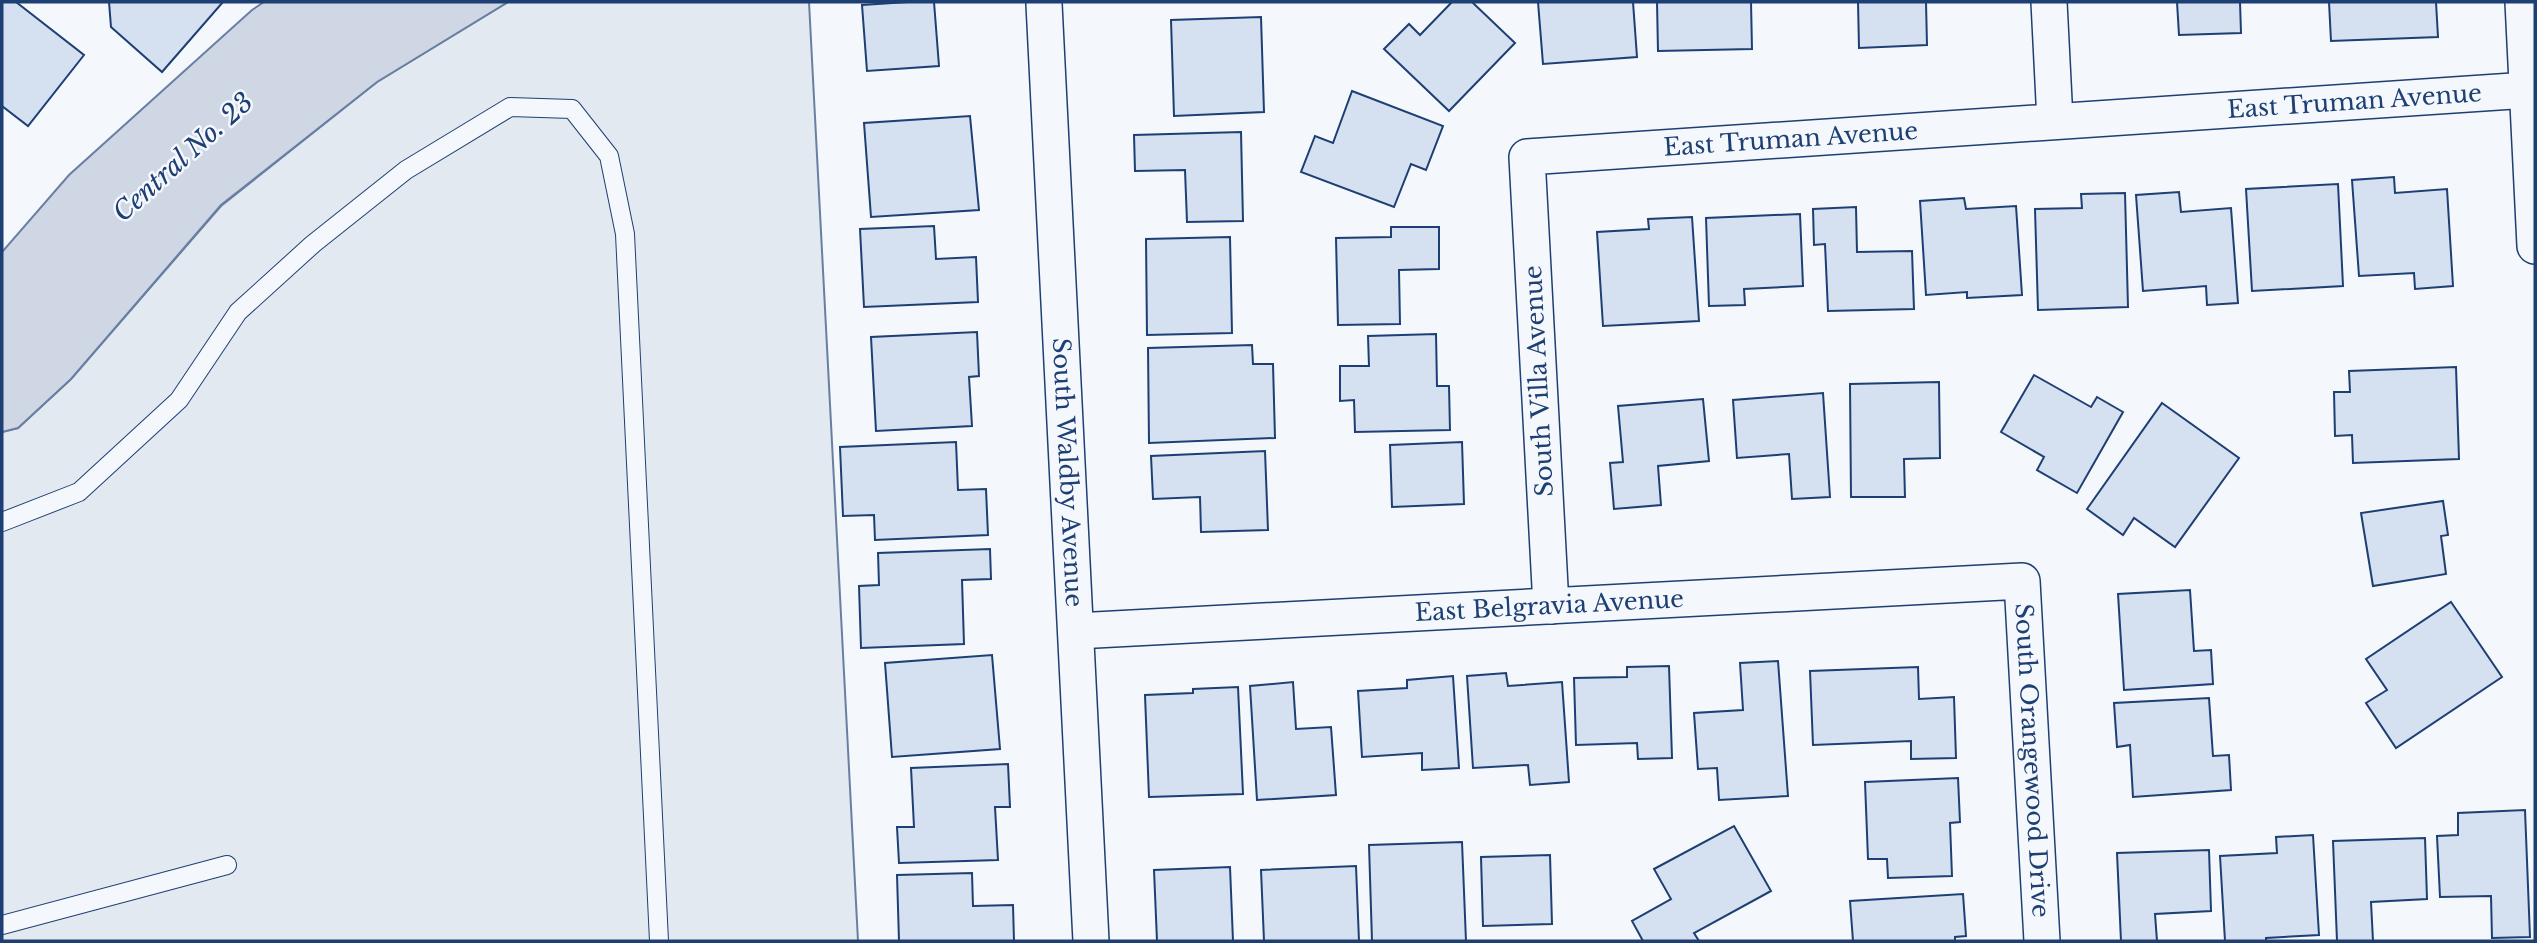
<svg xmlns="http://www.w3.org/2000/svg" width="2537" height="943" viewBox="0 0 2537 943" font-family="'Libre Baskerville',serif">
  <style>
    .green { fill: #e3e9f0; stroke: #687fa3; stroke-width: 2 }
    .water { fill: #cfd7e4; stroke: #687fa3; stroke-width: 2 }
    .building { fill: #d5e0f0; stroke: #1d3f73; stroke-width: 2 }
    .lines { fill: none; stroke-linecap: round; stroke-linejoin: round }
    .lane-casing { stroke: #1d3f73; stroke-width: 20 }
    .street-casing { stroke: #1d3f73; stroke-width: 38 }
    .lane { stroke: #f4f7fb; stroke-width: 18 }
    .street { stroke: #f4f7fb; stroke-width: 35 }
    .labels { text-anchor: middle; stroke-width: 5; stroke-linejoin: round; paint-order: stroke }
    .street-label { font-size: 24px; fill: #1d3f73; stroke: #f4f7fb }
    .water-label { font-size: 26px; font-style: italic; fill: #1d3f73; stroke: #f4f7fb }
  </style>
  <rect width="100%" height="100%" fill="#f4f7fb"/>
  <path class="green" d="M508,2h301l49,939h-856v-509l16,-4 53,-49 150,-173 156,-124z"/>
  <path class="water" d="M264,2h244l-131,80 -156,123 -150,174 -53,49 -16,4v-180l67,-77 183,-165z"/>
  <g class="building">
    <path d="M2,2h14l68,53 -56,71 -26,-20z"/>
    <path d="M109,2h114l-61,70 -51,-45z"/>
    <path d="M908,2h26l5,64 -72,5 -5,-66z"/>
    <path d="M1452,2h20l43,41 -66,68 -65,-62 25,-25 11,11z"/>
    <path d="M1538,2h95l4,55 -94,7z"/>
    <path d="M1657,2h94l1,47 -94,2z"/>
    <path d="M1858,2h68l1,43 -68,3z"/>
    <path d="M2177,2h63l1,31 -62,2z"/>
    <path d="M2329,2h107l2,35 -107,4z"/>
    <path d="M1261,17l3,95 -90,4 -3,-96z"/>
    <path d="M1352,91l91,35 -17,44 -15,-6 -17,43 -93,-35 14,-36 18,7z"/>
    <path d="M970,116l9,94 -108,7 -7,-94z"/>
    <path d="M1241,132l2,89 -56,1 -2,-52 -50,1 -1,-36z"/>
    <path d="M2394,177l1,16 52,-4 6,97 -38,3 -1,-16 -55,3 -7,-96z"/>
    <path d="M2338,184l5,102 -91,5 -6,-102z"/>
    <path d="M2179,192l2,20 50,-4 7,95 -31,2 -1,-19 -63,5 -7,-96z"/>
    <path d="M2125,193l3,114 -90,3 -3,-101 47,-1 -1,-14z"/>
    <path d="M1964,198l2,11 50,-3 6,89 -55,3v-6l-41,3 -6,-94z"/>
    <path d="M1856,207l1,45 55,-1 2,58 -86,2 -3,-67 -11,1 -1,-36z"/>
    <path d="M1800,214l3,72 -59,3 1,16 -36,1 -3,-88z"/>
    <path d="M1692,217l7,104 -96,5 -6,-94 52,-3 -1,-10z"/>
    <path d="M934,226l2,33 40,-2 2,45 -114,5 -4,-78z"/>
    <path d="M1391,227h48v42l-40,1 1,54 -62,1 -2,-87 55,-1z"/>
    <path d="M1230,237l2,96 -85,2 -1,-96z"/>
    <path d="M977,332l2,44 -10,1 3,49 -96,5 -5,-94z"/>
    <path d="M1436,334l1,52h12l1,44 -95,2 -1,-32 -14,1v-35h29l-1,-30z"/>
    <path d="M1252,345l1,19h20l2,74 -126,5 -1,-95z"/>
    <path d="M2456,367l3,92 -106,4 -1,-28 -17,1 -1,-44h16l-1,-21z"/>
    <path d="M2034,375l57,32 6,-10 26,15 -46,81 -40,-23 7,-13 -43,-25z"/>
    <path d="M1939,382l1,76 -36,1 1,38h-54l-1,-113z"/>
    <path d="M1823,393l7,104 -38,2 -3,-45 -52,4 -4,-58z"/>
    <path d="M1703,399l6,62 -51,5 3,39 -47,4 -4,-46 13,-1 -5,-56z"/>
    <path d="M2162,403l77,55 -64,89 -41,-29 -11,17 -36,-26z"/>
    <path d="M956,442l2,48 28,-1 2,46 -113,5 -1,-25 -31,1 -3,-69z"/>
    <path d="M1462,442l2,62 -72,3 -2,-62z"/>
    <path d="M1265,451l3,79 -67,2 -1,-35 -47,2 -2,-43z"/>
    <path d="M2443,501l5,34 -7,1 5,38 -73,12 -12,-73z"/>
    <path d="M990,549l1,30 -29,1 2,64 -103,4 -2,-62 20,-1 -1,-32z"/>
    <path d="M2190,590l4,61 17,-1 2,34 -89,6 -6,-96z"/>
    <path d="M2451,602l51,75 -106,71 -30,-45 21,-13 -21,-31z"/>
    <path d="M992,655l8,94 -108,8 -7,-94z"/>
    <path d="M1778,661l10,135 -69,4 -2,-32 -19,1 -4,-56 49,-3 -3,-47z"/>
    <path d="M1669,666l3,92 -34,1 -1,-16 -61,2 -2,-67 53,-1v-10z"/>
    <path d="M1918,667l1,32 35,-2 2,61 -45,1v-18l-98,4 -3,-74z"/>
    <path d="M1506,673l2,13 54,-4 7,100 -39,3 -2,-20 -55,3 -6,-92z"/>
    <path d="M1453,676l6,92 -37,2v-17l-60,4 -4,-66 49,-3v-8z"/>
    <path d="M1293,682l3,47 35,-2 5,68 -79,5 -7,-114z"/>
    <path d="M1238,687l5,107 -94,3 -4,-102 48,-2v-4z"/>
    <path d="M2209,698l4,58 16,-1 2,35 -98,7 -3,-52 -13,2 -3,-44z"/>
    <path d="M1008,764l2,43h-15l3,53 -99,3 -2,-36h17l-3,-59z"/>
    <path d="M1958,778l2,44 -10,1 2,53 -64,2 -1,-19h-19l-3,-77z"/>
    <path d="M2525,810l5,127 -38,1 -1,-42 -51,1 -3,-61 21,-1v-22z"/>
    <path d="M1734,826l37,65 -77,42 5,8h-56l-11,-20 39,-22 -17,-30z"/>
    <path d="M2313,835l6,100 -53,3v3h-41l-5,-85 57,-3 -1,-16z"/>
    <path d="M2425,838l2,61 -56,3 2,39h-36l-4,-100z"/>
    <path d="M1462,842l4,99h-94l-3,-96z"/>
    <path d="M2209,850l2,61 -56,3 2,27h-36l-4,-88z"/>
    <path d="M1550,855l2,69 -69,2 -2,-69z"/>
    <path d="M1356,866l3,75h-95l-3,-71z"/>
    <path d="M1230,867l3,74h-76l-3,-71z"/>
    <path d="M972,873l1,33 40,-1 1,36h-115l-2,-66z"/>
    <path d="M1963,894l3,42 -11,1v4h-102l-3,-40z"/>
  </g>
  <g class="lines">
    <g class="lane-casing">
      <g id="lane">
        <path d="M2,522l77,-30 100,-92 59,-88 75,-68 93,-74 104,-63 62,2 37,47 16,78 34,707"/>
        <path d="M2,925l225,-60"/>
      </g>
    </g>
    <g class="street-casing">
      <g id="street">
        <path d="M2049,2l6,119"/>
        <path d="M2523,2l12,244"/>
        <path id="s1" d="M1044,4l47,937"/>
        <path id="s2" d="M1551,606l-24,-449 1001,-67"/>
        <path id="s3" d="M1076,631l946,-50 20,360"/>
      </g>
    </g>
    <use href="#lane" class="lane"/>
    <use href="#street" class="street"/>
  </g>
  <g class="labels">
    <g class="street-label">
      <text dy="8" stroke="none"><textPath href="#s2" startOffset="1279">East Truman Avenue</textPath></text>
      <text dy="8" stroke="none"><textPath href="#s2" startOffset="714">East Truman Avenue</textPath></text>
      <text transform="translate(1539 381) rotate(-93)" y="8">South Villa Avenue</text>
      <text dy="8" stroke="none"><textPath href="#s1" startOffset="469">South Waldby Avenue</textPath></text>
      <text dy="8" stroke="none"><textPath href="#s3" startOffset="474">East Belgravia Avenue</textPath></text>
      <text dy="8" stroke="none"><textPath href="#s3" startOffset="1127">South Orangewood Drive</textPath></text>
    </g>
    <g class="water-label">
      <text transform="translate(183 157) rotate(-42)" y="9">Central No. 23</text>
    </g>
  </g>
  <rect width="2537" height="943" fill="none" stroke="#1d3f73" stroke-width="7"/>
</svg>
